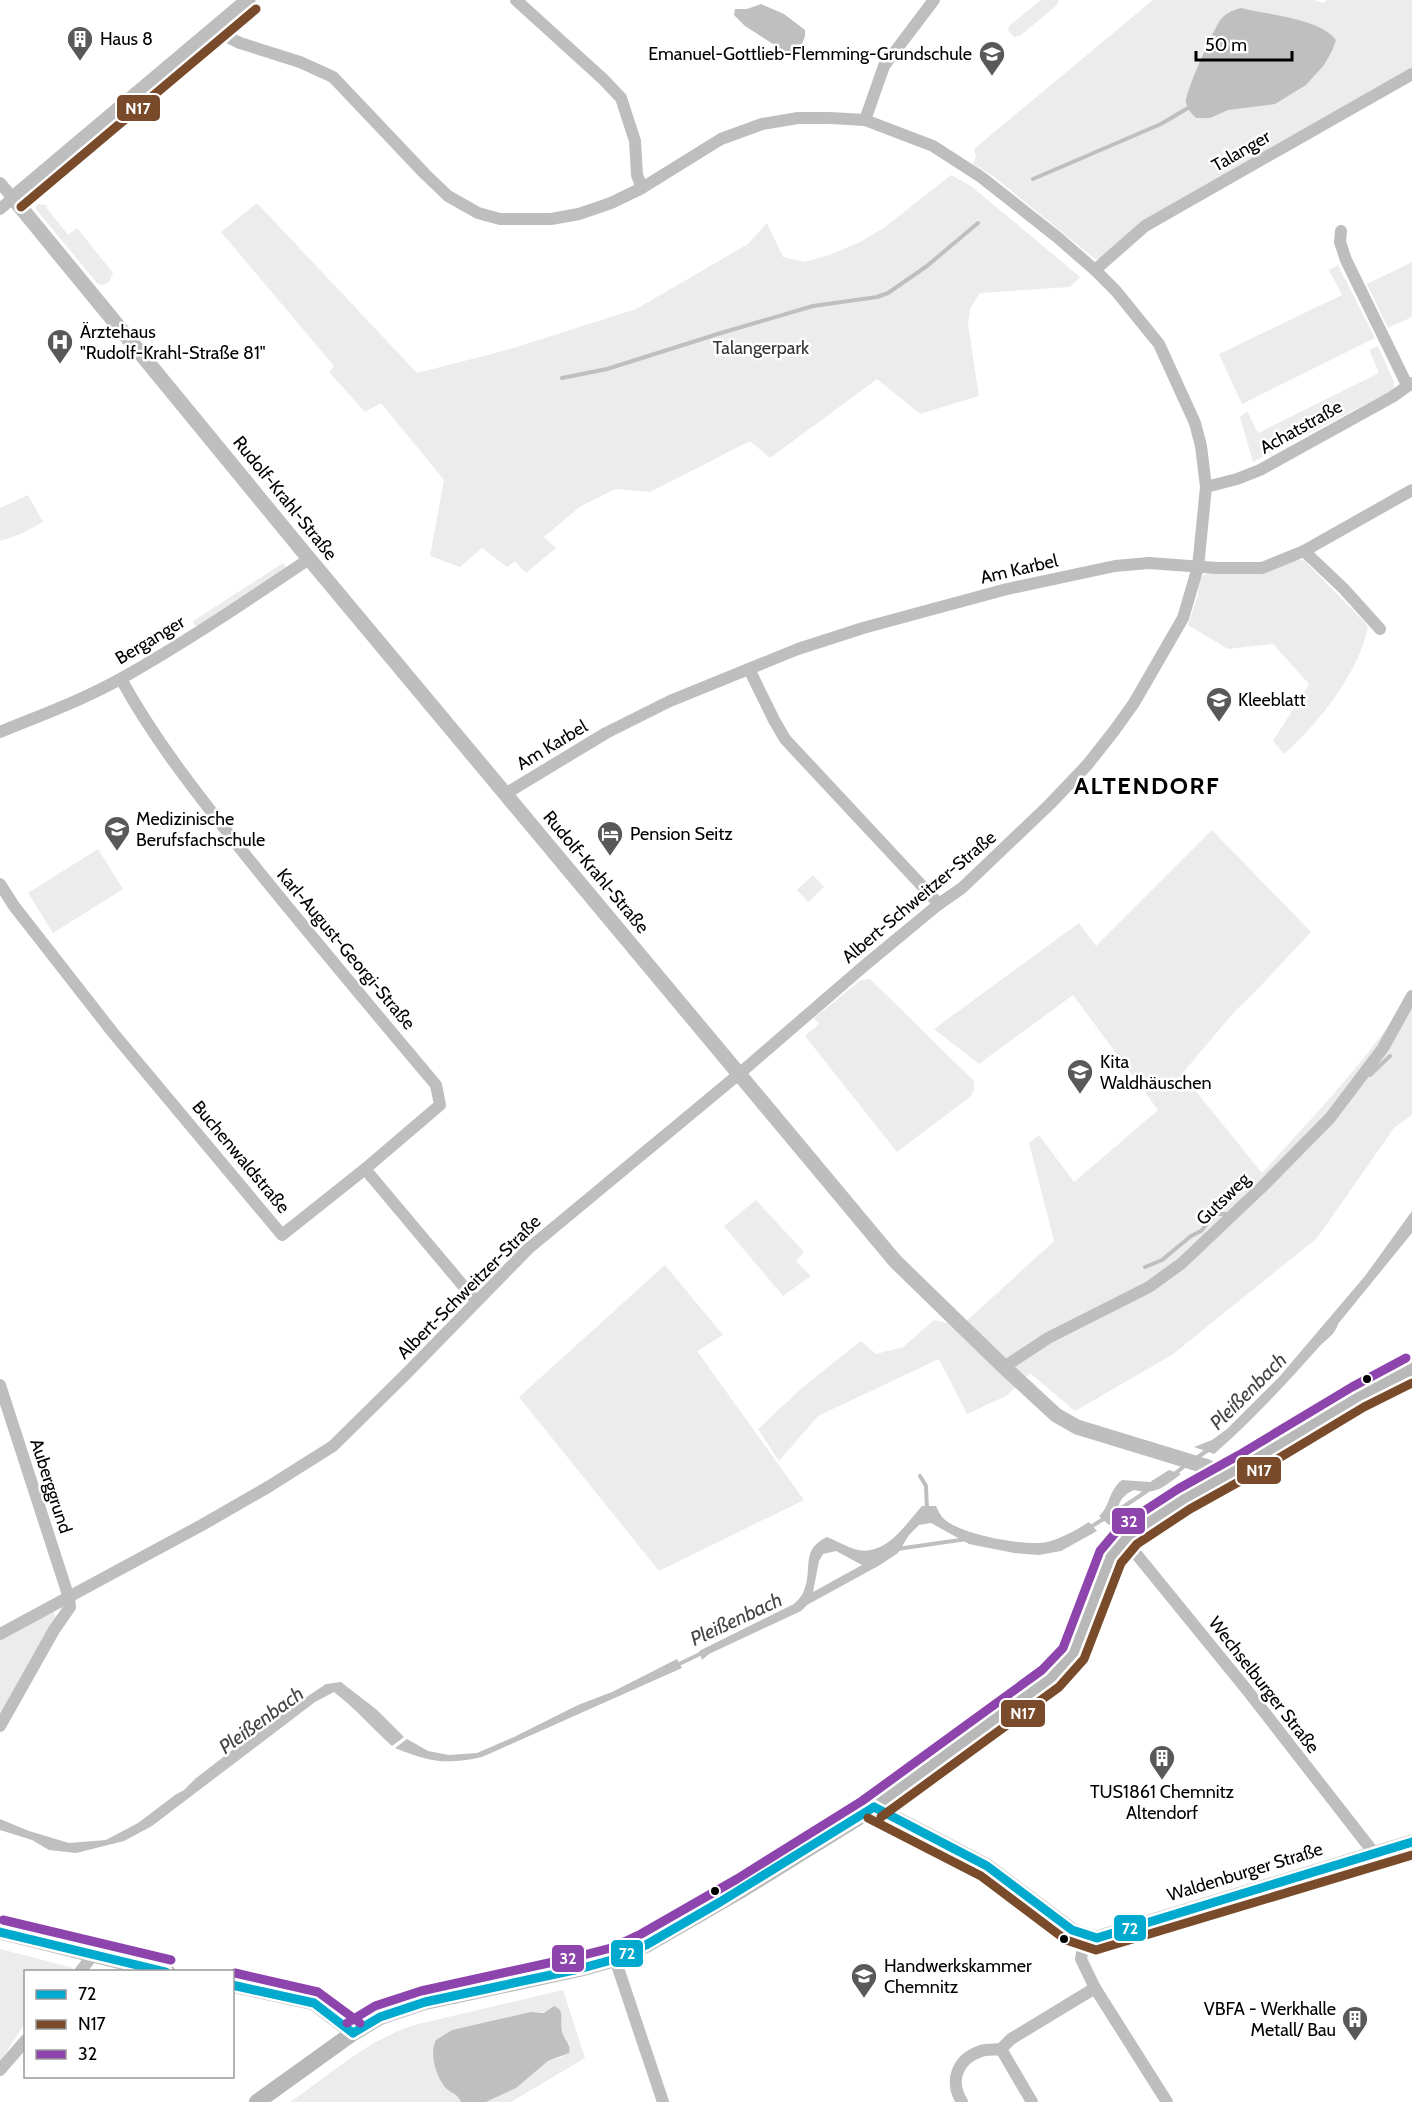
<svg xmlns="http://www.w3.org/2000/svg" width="1412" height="2102" viewBox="0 0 1412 2102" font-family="Cabin,sans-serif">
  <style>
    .green { fill: #ececec }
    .water { fill: #bfbfbf; fill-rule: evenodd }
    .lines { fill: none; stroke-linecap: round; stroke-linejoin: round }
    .stream { stroke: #bfbfbf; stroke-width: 4 }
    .minor { stroke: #bebebe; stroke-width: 12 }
    .tertiary { stroke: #bebebe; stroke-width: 15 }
    .secondary { stroke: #b8b8b8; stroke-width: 16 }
    .bus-1-casing { stroke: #fff; stroke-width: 14 }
    .bus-2-casing { stroke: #fff; stroke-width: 14 }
    .bus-3-casing { stroke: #fff; stroke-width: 14 }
    .bus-1 { stroke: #00a9ce; stroke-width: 9 }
    .bus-2 { stroke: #7a4b2a; stroke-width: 9 }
    .bus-3 { stroke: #8e44ad; stroke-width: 9 }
    .bus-dot { fill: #000; stroke: #fff; stroke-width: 2 }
    .labels { text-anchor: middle; stroke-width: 5; stroke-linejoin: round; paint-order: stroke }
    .poi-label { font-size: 18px; fill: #000; stroke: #fff; text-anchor: start }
    .street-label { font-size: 18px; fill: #000; stroke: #fff }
    .park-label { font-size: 18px; fill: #333; stroke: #fff }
    .water-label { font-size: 20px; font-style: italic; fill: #444; stroke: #fff }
    .district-label { font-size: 24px; font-weight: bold; letter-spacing: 1.5px; fill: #000; stroke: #fff }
    .line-badge { stroke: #fff; stroke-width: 2 }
    .badge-label { font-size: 16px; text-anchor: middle; font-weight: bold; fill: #fff }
  </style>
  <rect width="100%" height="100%" fill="#fff"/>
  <g class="green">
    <path d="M1041,0h18l-2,5 -36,30 -7,2 -6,-7 2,-5z"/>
    <path d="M1153,0h161l9,3 4,-3h85v71l-308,187 -9,1 -102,-83 -20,-12 3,-7 -2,-8z"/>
    <path d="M951,175l20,11 109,91 -10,10 -90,6 -10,16 -2,15 11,72 -59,18 -43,-35 -107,79 -20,-17 -100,51 -35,-3 -34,17 -37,31 12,11 -30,25 -11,-12 -8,6 -25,-19 -22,19 -30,-11 14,-76 -63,-77 -16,9 -36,-40 5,-6 -113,-134 36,-29 160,170 90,-23 129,-41 112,-65 19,-21 16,34 22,5 27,-8 28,-12 25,-15z"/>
    <path d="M39,204l9,1 -2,2 22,28 9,-7 36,45 -4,9 -5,3 -6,-1 -63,-76z"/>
    <path d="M1412,262v55l-24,11 -21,-44z"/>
    <path d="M1338,265l37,73 -133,66 -23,-50 123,-59 -13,-25z"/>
    <path d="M1378,346l16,36v5l-5,5 -136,70 -13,-45 7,-6 11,22 121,-60 -10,-23z"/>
    <path d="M28,495l15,27 -22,12 -21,7v-33z"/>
    <path d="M1295,560h9l64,66c-8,46 -51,99 -84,128l-11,-13 36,-57 -36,-40 -45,5 -40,-24 10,-31 2,-16 7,-5z"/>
    <path d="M283,563l3,4 -16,13 -70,45 -5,1 -2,-5z"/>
    <path d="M1212,830l99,102 -58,62 -19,18 -52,62 80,99c53,-58 107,-115 150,-181v123l-18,13 -77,110 -145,117 -97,56 -45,-38 -24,23 -39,18 -28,-55 -121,57 -39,45 -21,-32 46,-43 57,-45 15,13 27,-7 31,-27 27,6 93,-85 -25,-98 10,-8 35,47 84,-72 -85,-115 -94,69 -45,-35 145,-106 17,23z"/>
    <path d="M98,849l25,40 -70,44 -25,-40z"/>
    <path d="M813,875l11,12 -16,15 -11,-12z"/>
    <path d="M870,979l104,102v8l-3,7 -74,56 -92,-116 14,-12 -5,-6 47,-38z"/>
    <path d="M756,1200l48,52 -8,9 15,15 -28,20 -59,-70z"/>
    <path d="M665,1265l58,70 -26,16 107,149 -145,71 -140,-174z"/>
    <path d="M53,1610l3,8 -56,98v-78z"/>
    <path d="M0,1949l74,19 -3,3 -45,1 -1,51 -25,39z"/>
    <path d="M563,1990l22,68 -74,44h-25l30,-14 32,-27 14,-4 8,-12c-8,-11 -10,-19 -9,-32l-23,-1 -86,18 -18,14c-2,11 3,38 14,45 7,5 9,5 13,13h-171c41,-28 76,-61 124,-77z"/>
  </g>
  <g class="water">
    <path d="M761,4l23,10 21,16v6l-4,11 -12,5 -5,-1 -39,-25 -11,-11 1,-6h12z"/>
    <path d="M1241,8c24,6 81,11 95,32l-4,11 -8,14 -18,20 -31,19 -47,6 -18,8h-14c-5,-5 -9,-9 -10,-16 0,-11 27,-72 35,-83 5,-6 12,-9 20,-11z"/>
    <path d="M1412,1211v22l-74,91c-2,10 -13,16 -20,24 -33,37 -66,73 -104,106l-20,-7 18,-7 15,-11 53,-53 85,-100z"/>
    <path d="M1169,1470l12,4c-16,12 -26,22 -47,16 -13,6 -16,13 -18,28l-7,7 -10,-9c11,-9 9,-25 23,-36l28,2z"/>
    <path d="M922,1506h14c2,4 4,9 7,12 14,16 84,29 104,24 16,-4 29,-12 42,-20l8,9 -36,20 -22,4 -25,-2 -45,-9 -38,-21 -12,2 -10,10 -11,18 -18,12 -73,40 -6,6 -92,43 -7,6 -3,-9 95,-47c3,-3 7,-7 9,-11 11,-23 -4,-43 24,-56 8,3 24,12 31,13 29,5 47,-25 64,-44zM836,1551l26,14 -49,27 6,-31 4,-7z"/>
    <path d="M677,1659l5,9 -200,89c-37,8 -52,5 -87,-9l12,-9 21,12 21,4 28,-2 37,-16 64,-32 34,-13z"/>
    <path d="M341,1682l36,28 27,27 -12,9c-20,-18 -37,-38 -58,-54l-19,10 -163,124 -28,15 -48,12 -27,-3 -17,-10 -32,-10v-11l29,12 40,12 37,-3 32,-17 37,-28 9,-5 11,-11 68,-53 63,-42z"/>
    <path d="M554,2006c3,2 6,2 7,7 1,7 -1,14 2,21 3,8 8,10 6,19l-21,8 -32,27 -30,14h-25c-5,-11 -11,-8 -17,-16 -8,-11 -15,-33 -8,-46l16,-10 79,-18 13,1z"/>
  </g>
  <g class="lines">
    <g class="stream">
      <path d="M1033,179l128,-55 27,-16"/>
      <path d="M562,378l45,-9 114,-36 92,-27 64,-9 11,-4 39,-27 51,-43"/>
      <path d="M1370,1075l20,-19"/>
      <path d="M1145,1267l17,-7 29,-24 10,-5 15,-17h14"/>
      <path d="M1195,1459l13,-9"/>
      <path d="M1173,1475l13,-10"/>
      <path d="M920,1476l6,10 1,24"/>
      <path d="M1114,1513l33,-22"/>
      <path d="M1089,1528l16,-10"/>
      <path d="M897,1549l70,-10"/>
      <path d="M675,1666l29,-14"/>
    </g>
    <g class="minor">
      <path d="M516,0l87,79 18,19 14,43 2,34 5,13"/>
      <path d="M865,120l19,-54 50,-66"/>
      <path d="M0,183l13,15"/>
      <path d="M0,209l13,-11"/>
      <path d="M1341,231l-1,11 6,18 61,125"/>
      <path d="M1095,270l50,-44 267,-152"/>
      <path d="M1206,487l31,-8 23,-9 132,-73 20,-14"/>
      <path d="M1304,551l40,38 36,40"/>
      <path d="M749,669l25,51 11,19 154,165"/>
      <path d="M121,679c35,64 81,121 126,178 62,77 125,152 189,228l4,20 -75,64"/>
      <path d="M0,732c41,-17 83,-32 122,-54 64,-36 126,-78 187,-119"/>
      <path d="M505,794l101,-61 64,-32 128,-52 65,-21 144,-39 108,-23 34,-3 68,5h45l42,-17 108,-61"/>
      <path d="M0,884l14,22 100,128 168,201 83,-66 111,132"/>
      <path d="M1004,1367l44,-29 101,-51 33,-24 80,-76 68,-69 53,-70 29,-52"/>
      <path d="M0,1385l69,213 1,9 -16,23 -54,96"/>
      <path d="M1124,1539l123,151 127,163"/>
      <path d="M0,1634l202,-109 66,-38 65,-41 72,-71 123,-126 211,-175 125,-108 75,-62 23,-16 88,-84 38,-40 26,-33 20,-28 49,-85 15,-51 8,-80 -5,-41 -6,-23 -36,-79 -43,-53 -21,-21 -38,-33 -76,-60 -48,-31 -68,-26 -35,-2h-32l-36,6 -41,15 -79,49 -31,15 -32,11 -28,5h-51l-22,-6 -30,-17 -23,-22 -92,-97 -33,-15 -60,-19 -27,-13"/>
      <path d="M1085,1935l-4,24 14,29 72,114"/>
      <path d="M615,1959l48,143"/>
      <path d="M80,1972l12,-16"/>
      <path d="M1001,2049l31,53"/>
      <path d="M0,2070l26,-30"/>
      <path d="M962,2102c-13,-21 -5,-43 19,-51 6,-2 14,-1 20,-2l10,-10 84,-51"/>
    </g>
    <g class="tertiary">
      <path d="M248,0l-235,198 288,351 594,712 109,106 52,48 21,12 131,40 9,14"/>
      <path d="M874,1807l113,59 85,64 13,5 12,3 315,-96"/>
      <path d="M0,1932l125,31"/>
      <path d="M131,1964l37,8"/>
      <path d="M232,1985l82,18 39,30"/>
    </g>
    <path class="secondary" d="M257,2102l96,-69 27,-16 45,-15 154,-33 36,-10 31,-14 97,-56 126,-78 181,-132 23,-25 38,-97 18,-22 55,-36 61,-34 113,-68 54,-28"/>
    <g class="bus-1-casing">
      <g id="bus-1">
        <path d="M874,1807l113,59 85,64 25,8 315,-96"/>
        <path d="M0,1932l166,40"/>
        <path d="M232,1985l82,18 39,30"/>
        <path d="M353,2033l27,-16 45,-15 154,-33 36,-10 31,-14 74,-43 154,-95"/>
      </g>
    </g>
    <g class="bus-2-casing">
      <g id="bus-2">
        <path d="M21,207l235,-198"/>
        <path d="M881,1817l178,-130 25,-28 37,-96 16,-19 53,-35 61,-34 113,-68 48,-24"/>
        <path d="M868,1818l113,58 85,64 30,10 316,-95"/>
      </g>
    </g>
    <g class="bus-3-casing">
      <g id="bus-3">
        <path d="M3,1920l168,40"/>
        <path d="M235,1973l83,19 42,31"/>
        <path d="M347,2023l28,-17 46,-15 155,-34 35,-9 30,-14 96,-55 125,-78 180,-131 21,-22 37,-97 21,-25 57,-37 61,-34 113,-68 54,-29"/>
      </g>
    </g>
    <use href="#bus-1" class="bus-1"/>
    <use href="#bus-2" class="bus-2"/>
    <use href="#bus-3" class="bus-3"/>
  </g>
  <defs>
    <g id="building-pin" transform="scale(1.35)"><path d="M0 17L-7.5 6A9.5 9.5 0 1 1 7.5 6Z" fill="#595959" stroke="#fff"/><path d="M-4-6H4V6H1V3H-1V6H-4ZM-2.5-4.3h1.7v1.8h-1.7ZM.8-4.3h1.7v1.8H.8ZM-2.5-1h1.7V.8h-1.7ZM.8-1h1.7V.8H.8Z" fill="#fff"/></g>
    <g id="school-pin" transform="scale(1.35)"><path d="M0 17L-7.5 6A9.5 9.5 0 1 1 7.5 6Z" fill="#595959" stroke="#fff"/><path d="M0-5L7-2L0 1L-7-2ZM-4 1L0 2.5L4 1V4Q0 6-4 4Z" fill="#fff"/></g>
    <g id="hospital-pin" transform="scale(1.35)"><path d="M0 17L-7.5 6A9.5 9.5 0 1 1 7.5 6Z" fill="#595959" stroke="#fff"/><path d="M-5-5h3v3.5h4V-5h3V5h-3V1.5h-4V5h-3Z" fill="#fff"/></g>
    <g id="university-pin" transform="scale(1.35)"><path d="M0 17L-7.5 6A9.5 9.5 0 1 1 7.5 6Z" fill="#595959" stroke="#fff"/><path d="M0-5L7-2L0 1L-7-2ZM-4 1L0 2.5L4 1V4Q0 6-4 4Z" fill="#fff"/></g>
    <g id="hotel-pin" transform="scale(1.35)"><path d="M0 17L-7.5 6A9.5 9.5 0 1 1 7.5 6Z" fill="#595959" stroke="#fff"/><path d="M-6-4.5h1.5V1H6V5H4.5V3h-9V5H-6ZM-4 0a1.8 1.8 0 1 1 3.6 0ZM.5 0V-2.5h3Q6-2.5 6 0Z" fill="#fff"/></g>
  </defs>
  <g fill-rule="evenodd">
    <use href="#building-pin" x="80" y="39"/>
    <use href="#school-pin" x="992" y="54"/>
    <use href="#hospital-pin" x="60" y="342"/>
    <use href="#school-pin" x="1219" y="700"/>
    <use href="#university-pin" x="117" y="829"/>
    <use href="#hotel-pin" x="610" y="834"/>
    <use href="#school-pin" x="1080" y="1072"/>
    <use href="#building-pin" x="1162" y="1758"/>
    <use href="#university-pin" x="864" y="1976"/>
    <use href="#building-pin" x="1355" y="2019"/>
  </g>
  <g class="bus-dot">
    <circle cx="1367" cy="1379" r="5"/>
    <circle cx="715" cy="1891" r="5"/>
    <circle cx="1064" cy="1939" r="5"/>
  </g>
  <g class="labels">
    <g class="poi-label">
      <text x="100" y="45">Haus 8</text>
      <text x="972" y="60" text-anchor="end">Emanuel-Gottlieb-Flemming-Grundschule</text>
      <text x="80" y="338">Ärztehaus<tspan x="80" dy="21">"Rudolf-Krahl-Straße 81"</tspan></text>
      <text x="1238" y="706">Kleeblatt</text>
      <text x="136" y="825">Medizinische<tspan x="136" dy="21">Berufsfachschule</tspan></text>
      <text x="630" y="840">Pension Seitz</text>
      <text x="1100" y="1068">Kita<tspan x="1100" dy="21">Waldhäuschen</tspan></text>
      <text x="1162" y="1798" text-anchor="middle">TUS1861 Chemnitz<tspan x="1162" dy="21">Altendorf</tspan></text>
      <text x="884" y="1972">Handwerkskammer<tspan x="884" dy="21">Chemnitz</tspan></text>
      <text x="1336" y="2015" text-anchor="end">VBFA - Werkhalle<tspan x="1336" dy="21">Metall/ Bau</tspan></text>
    </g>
    <g class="street-label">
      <text transform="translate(1241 151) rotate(-30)" y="6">Talanger</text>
      <text transform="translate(1301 427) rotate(-29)" y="6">Achatstraße</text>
      <text transform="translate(285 498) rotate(51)" y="6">Rudolf-Krahl-Straße</text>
      <text transform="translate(1019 569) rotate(-13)" y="6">Am Karbel</text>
      <text transform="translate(150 640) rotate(-31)" y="6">Berganger</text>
      <text transform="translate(552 745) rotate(-31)" y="6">Am Karbel</text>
      <text transform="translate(596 872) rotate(50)" y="6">Rudolf-Krahl-Straße</text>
      <text transform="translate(919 897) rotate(-40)" y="6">Albert-Schweitzer-Straße</text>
      <text transform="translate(346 949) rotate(50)" y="6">Karl-August-Georgi-Straße</text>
      <text transform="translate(241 1157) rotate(50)" y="6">Buchenwaldstraße</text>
      <text transform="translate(1223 1199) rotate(-44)" y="6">Gutsweg</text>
      <text transform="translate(469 1287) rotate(-45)" y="6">Albert-Schweitzer-Straße</text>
      <text transform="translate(51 1486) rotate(72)" y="6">Auberggrund</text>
      <text transform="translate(1264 1685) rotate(52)" y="6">Wechselburger Straße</text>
      <text transform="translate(1245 1872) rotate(-17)" y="6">Waldenburger Straße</text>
    </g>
    <g class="park-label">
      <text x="761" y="354">Talangerpark</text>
    </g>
    <g class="water-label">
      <text transform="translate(1248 1391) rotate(-45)" y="7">Pleißenbach</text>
      <text transform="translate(736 1619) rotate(-25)" y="7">Pleißenbach</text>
      <text transform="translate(261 1720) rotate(-36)" y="7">Pleißenbach</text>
    </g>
    <g class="district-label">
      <text x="1147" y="794">ALTENDORF</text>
    </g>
  </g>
  <g class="line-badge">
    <rect x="116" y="94" width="45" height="28" rx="6" fill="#7a4b2a"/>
    <rect x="1236" y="1456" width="46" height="29" rx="6" fill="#7a4b2a"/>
    <rect x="1111" y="1507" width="35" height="28" rx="6" fill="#8e44ad"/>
    <rect x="1000" y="1699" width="46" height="29" rx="6" fill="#7a4b2a"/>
    <rect x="1113" y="1914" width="34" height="28" rx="6" fill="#00a9ce"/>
    <rect x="610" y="1939" width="34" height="29" rx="6" fill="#00a9ce"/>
    <rect x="551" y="1944" width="34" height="29" rx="6" fill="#8e44ad"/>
  </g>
  <g class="badge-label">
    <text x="138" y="114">N17</text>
    <text x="1259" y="1476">N17</text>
    <text x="1129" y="1527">32</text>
    <text x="1023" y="1719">N17</text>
    <text x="1130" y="1934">72</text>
    <text x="627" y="1959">72</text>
    <text x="568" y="1964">32</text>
  </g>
  <rect x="24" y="1970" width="210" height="108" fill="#ffffff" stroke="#999999" stroke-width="1.5"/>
  <rect x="36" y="1990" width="30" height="9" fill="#00a9ce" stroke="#999999" stroke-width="1.5"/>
  <text x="78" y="2000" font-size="18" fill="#000000">72</text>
  <rect x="36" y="2020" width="30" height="9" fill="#7a4b2a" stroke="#999999" stroke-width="1.5"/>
  <text x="78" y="2030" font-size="18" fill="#000000">N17</text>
  <rect x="36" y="2050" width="30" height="9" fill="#8e44ad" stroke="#999999" stroke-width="1.5"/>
  <text x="78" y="2060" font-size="18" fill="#000000">32</text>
  <path d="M1196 51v9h96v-9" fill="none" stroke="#000000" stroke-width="3"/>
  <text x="1205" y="51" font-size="18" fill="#000000" stroke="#ffffff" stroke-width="4.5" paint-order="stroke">50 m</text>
</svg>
